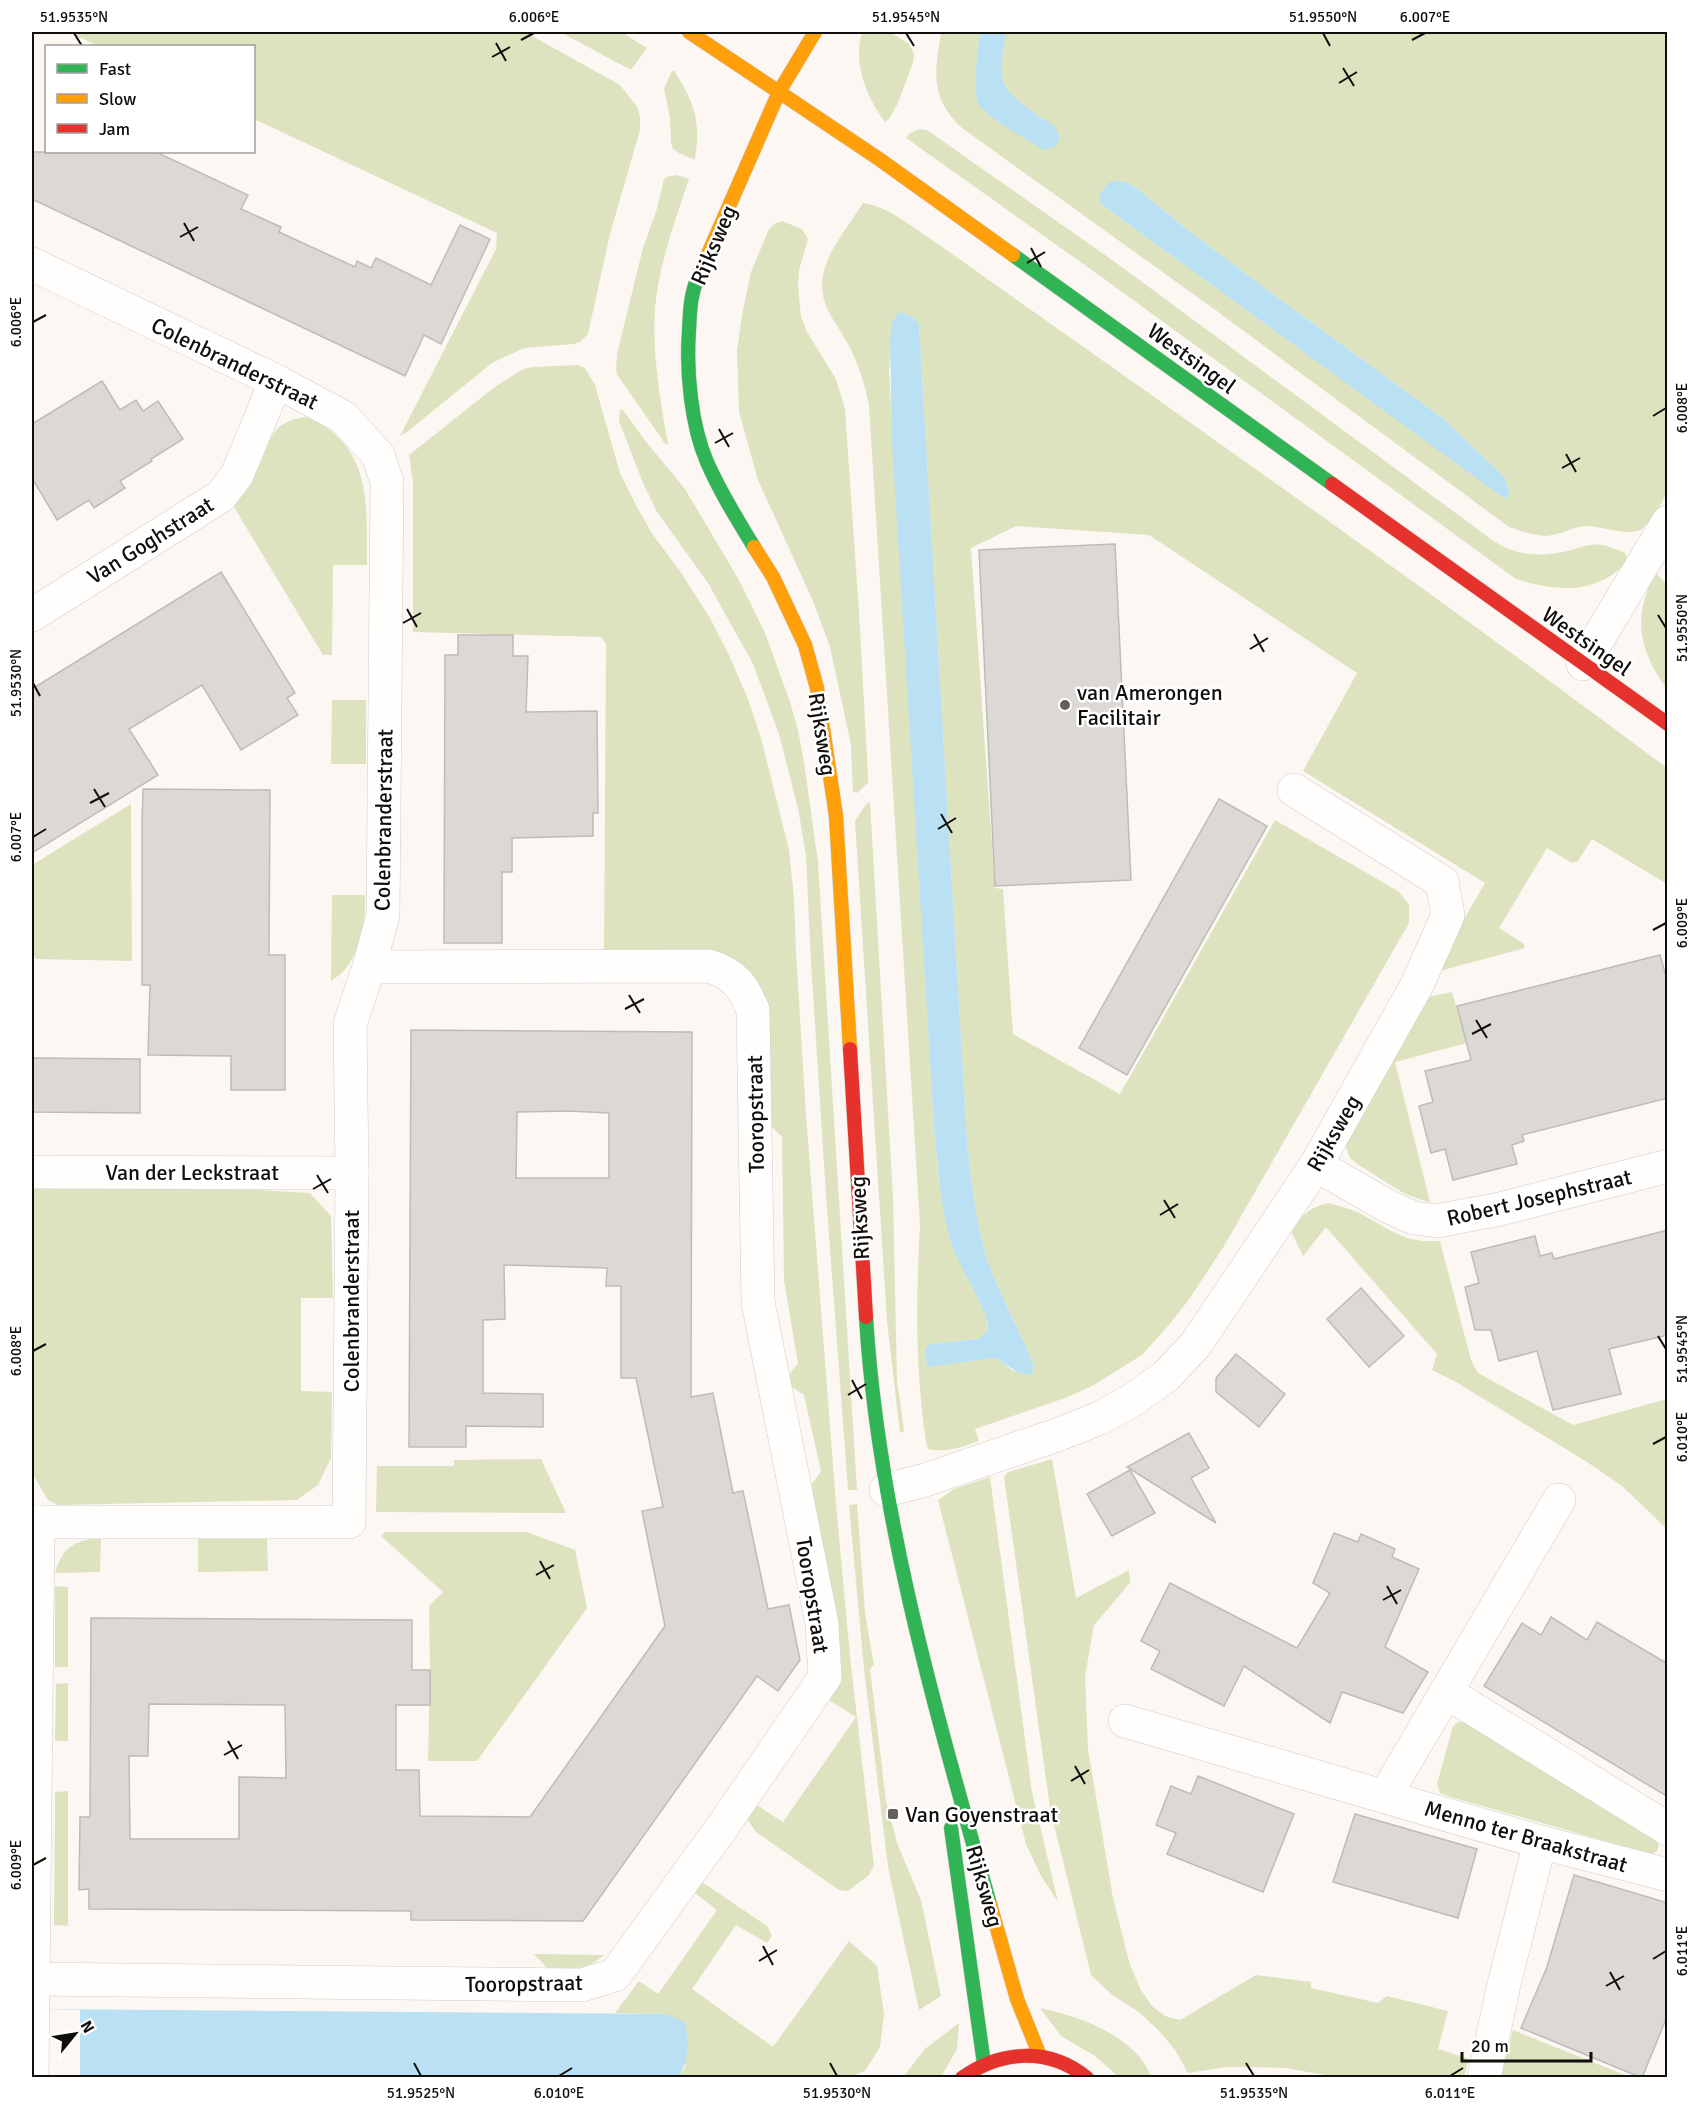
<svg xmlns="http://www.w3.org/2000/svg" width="1699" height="2109" viewBox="0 0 1699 2109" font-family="Signika,sans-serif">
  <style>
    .green { fill: #dee3bf; fill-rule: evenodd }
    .water { fill: #b9e0f3 }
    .pier { fill: #fcf7f2 }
    .building { fill: #dcd9d5; stroke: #bebbb8; stroke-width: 1.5; fill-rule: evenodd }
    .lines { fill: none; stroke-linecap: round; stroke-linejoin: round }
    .street-casing { stroke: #cfccc9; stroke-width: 34 }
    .fast-casing { stroke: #cfccc9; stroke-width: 15 }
    .slow-casing { stroke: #cfccc9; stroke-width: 15 }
    .jam-casing { stroke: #cfccc9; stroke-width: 15 }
    .street { stroke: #fffefd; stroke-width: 33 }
    .fast { stroke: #30b455; stroke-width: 14 }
    .slow { stroke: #ff9f0a; stroke-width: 14 }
    .jam { stroke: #e5322d; stroke-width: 14 }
    .ticks { fill: none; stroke: #110f0c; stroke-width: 2 }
    .poi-dot { fill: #63605c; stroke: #fff; stroke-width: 2 }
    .labels { text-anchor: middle; stroke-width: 5; stroke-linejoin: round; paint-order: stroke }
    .street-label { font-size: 22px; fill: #110f0c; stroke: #fff }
    .poi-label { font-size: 22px; fill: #110f0c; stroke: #fff; text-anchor: start }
    .neatline { fill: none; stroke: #110f0c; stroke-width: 2 }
    .ticks-label { font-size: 15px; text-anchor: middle; fill: #110f0c }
  </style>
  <rect width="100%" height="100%" fill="#fcf7f2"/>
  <g class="green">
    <path d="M67,32h458l95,53 17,22 3,9v14l-30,104 -22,100 -8,8 -6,2 -50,4 -32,15 -85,69 -7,4 96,-187 1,-16 -243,-114v-73h-155z"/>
    <path d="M560,32h61l26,16 -16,22z"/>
    <path d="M862,32h28l19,12 5,10 -1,9 -16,42 -8,14 -4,3c-19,-25 -32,-59 -23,-90z"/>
    <path d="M941,32h39l-4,49 79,46c-17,-13 -51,-30 -53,-52 -1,-14 2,-30 4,-43h661v461c-5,9 -17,32 -27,37 -13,6 -39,-4 -55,-4 -14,1 -26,10 -40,10 -13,-1 -24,-5 -36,-9l-295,-218 -252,-181c-33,-32 -27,-54 -21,-96zM1124,181l15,9 45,37 82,62 179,131 59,57 6,16 -5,5 -404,-294z"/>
    <path d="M672,71h2c21,32 27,51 21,89l-16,-7 -6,-4 -2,-6 -1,-25 -6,-30z"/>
    <path d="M919,129l8,1 188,132 380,280c25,15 48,15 76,8 10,-3 21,-7 32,-5 7,2 15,5 22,8l3,7c-28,35 -73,32 -112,19l-413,-301 -197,-140 3,-4z"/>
    <path d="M676,175l13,4c-14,42 -30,85 -34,129 -3,45 5,91 13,136l-2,1 -48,-69 -2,-5 1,-17 26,-106 14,-39 7,-30 5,-3z"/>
    <path d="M863,203c27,4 52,26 75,41 244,173 490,345 729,524v116l-75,-45 -14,22 -6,2 -25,-15 -48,80 25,16 1,4 -89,24 -1,-3 50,-86 -182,-112 54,-98 -208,-138 -133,-9 -45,22 24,340 8,1 10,145 107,60 155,-274 123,71 11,13v19l-185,323 -34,52 -21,27 -27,30 -50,31 -27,12 -90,31 4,12c-18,6 -32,12 -51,8l-2,-7c-11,-74 -10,-143 -6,-217l-51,-820c-4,-20 -10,-39 -19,-57 -14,-28 -34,-43 -26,-77 6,-24 26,-47 39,-68zM912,316l7,8 48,818c4,34 7,69 16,102 10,42 35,80 50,120l-20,7 -10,-9 -9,-4 -67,8 -2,-18 6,-4 47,-5 10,-8 -2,-16 -47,-133 -4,-40 -46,-770 3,-50z"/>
    <path d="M782,221l20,8 6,10 -9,31 -1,16 3,31 6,15 29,47 9,30 14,203 9,163v8l-11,10 -4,-1 -2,-47 -21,-98 -17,-46 -55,-121 -19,-68 -2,-61 5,-36 9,-43 18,-43 5,-5z"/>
    <path d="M578,365l7,3 10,17 25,88 17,34 16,28 27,36 30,47 19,37 19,44 13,39 28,112 5,48 2,55 10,162 30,389 14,152 24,210 -5,9 -21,16 -9,-1 -83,-58 -10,-14 9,-14 28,18 73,-105 -31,-19 14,-28 2,-21 -33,-159 13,-19 -17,-76 -17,-11 -1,-5 12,-16 -14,-82 -2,-144 -14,-14 -5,-125 -159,-46 2,-308 -5,-7 -188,-5v-148l-4,-29 87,-69 27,-17 10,-2z"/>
    <path d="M620,410h3l24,33 38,46 54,91 26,53 25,69 8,28 6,32 14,100 39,628h-9l-22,-295 -15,-233 -5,-106 -8,-48 -19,-74 -26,-70 -45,-81 -51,-71 -14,-29 -24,-62z"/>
    <path d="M304,417c12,2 19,8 28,15 41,33 34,86 35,133h-34l-1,90h-9l-89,-148c10,-15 19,-29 27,-45 12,-27 10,-38 43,-45z"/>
    <path d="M1655,574h2l10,11v104c-28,-38 -35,-72 -12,-115z"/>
    <path d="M332,700h34v64h-35z"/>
    <path d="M870,802l23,395 4,183 7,51 -4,2 -13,-112 -32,-500 12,-18z"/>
    <path d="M131,804l1,157 -96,-2 -4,-7v-87z"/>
    <path d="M332,895h33c1,26 -3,52 -19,73 -3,5 -10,9 -15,13z"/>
    <path d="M1452,992l15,51 -72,19 35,140h-2l-23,-8 -48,-30 -7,-6 -5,-14 80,-144 7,-4z"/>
    <path d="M32,1187l224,3 54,3 21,23 2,82h-32v93l31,1 -1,66 -13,27 -21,15 -239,5 -10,-5 -16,-27z"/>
    <path d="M1330,1203l28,9 33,19 16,7 15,3h18l31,119 7,13 95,52 94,-26v130l-45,-43 -35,-24 -131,-80 -24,-12 5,-16 -111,-127 -23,29 -12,-25c12,-17 18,-24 39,-28z"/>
    <path d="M541,1459l25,54 -190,-1 1,-46h77v-6z"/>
    <path d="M1052,1459l24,139 53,-28 1,13 -36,42 -9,52 3,72 25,149 17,67 11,25 11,16 13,10 15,4 76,-45 55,7v6l67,15 9,-7 61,15 -10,38 31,10 -5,18h-127l-52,-9 -36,-1h-23l-38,6 -13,-23 -13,-16 -23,-22 -27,-17 -21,-20 -41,-167 -46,-331 4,-5z"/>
    <path d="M990,1477l42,315 26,110 -18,-28 -14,-30 -88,-344 16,-11z"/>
    <path d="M857,1504l8,109 9,52 -4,4 16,132 11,42 24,57 20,96 -22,14 -31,-143 -24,-198 -15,-164z"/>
    <path d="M385,1532h142l48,18 12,58 -110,153h-49l2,-91 -1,-64 14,-14 -62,-56z"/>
    <path d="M101,1537l-1,35 -45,1c9,-28 18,-31 46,-36z"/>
    <path d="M267,1537l1,34 -70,1v-34z"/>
    <path d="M55,1586l13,1v80h-13z"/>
    <path d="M68,1683v58h-13l1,-57z"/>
    <path d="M1458,1722l9,1 189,117 3,5 -2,6 -6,3 -204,-58 -7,-3 -3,-9 16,-58z"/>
    <path d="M68,1791v135l-14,-1 1,-133z"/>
    <path d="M697,1883l8,1 62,42 5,10 -5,7 -31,-18 -44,64 81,58 76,-106 28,25 7,48 -4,33 -15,24 -15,6 -172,1 8,-12 -20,-52 -51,-1 24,-32 19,13 59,-84 -26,-20z"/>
    <path d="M534,1954l70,1c-17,16 -35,14 -56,14z"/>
    <path d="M1040,2008c36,8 70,19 97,46 6,6 11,16 15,23h-33l-24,-21 -34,-20z"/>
    <path d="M959,2023l-2,26 -16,28h-38l22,-28z"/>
    <path d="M1513,2030l117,47 -130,1z"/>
  </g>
  <g class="water">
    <path d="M980,32h26c-2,13 -5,29 -4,43 2,22 36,39 53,52 9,14 3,20 -12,23 -15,-10 -54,-31 -64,-45 -8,-12 0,-58 1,-73z"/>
    <path d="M1116,181h8l15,9 45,37 82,62 179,131 59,57 6,16 -5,6 -404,-295 -2,-9 10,-13z"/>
    <path d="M899,312l13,4 7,8 48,818c4,34 7,69 16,102 10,42 35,80 50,120l1,5 -3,6c-18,-1 -21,-11 -37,-17l-67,9 -2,-19 6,-4 47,-5 10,-8c2,-21 -30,-64 -37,-89 -10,-32 -12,-67 -16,-100l-43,-700 -2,-102 2,-18z"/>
    <path d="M32,2009l634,5 19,8c3,19 5,39 -7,55l-646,1z"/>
  </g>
  <path class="pier" d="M32,2009l48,1v68l-48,-1z"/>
  <g class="building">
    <path d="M32,152h124l92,43 -7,14 40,18 -2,5 76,35 2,-6 14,7 5,-10 55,27 29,-60 30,14 -49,105 -17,-9 -19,41 -373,-177z"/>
    <path d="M102,381l18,29 16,-10 7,11 15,-10 25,38 -32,20 1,2 -32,20 5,7 -31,20 -5,-8 -32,20 -25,-42v-54z"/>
    <path d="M1115,544l16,336 -136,6 -16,-336z"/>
    <path d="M221,572l74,121 -8,5 11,17 -57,35 -39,-65 -73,44 29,46 -126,78v-164z"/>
    <path d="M458,635h55v21h15l-2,56 71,-1 1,102h-5v23l-81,2v34h-10v71h-58l1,-288h13z"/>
    <path d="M143,789l127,1 -1,165h16v135h-54v-34l-83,-1 2,-70h-8v-160z"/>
    <path d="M1219,799l48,27 -140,249 -48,-27z"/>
    <path d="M1660,955l8,28v115l-146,37 2,6 -12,4 5,19 -64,16 -8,-31 -14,4 -12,-47 14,-4 -8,-31 46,-11 -14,-54z"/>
    <path d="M411,1030l281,2 -1,365 22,-4 20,100 10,-2 25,118 21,-4 11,55 -22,31 -21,-15 -174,245 -172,-1v-9l-322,-2v-20l-10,1 1,-73h10l1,-199 321,2v50h18v35h-34v65h23l1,46 110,1 135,-191 -23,-115 21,-4 -27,-129h-15v-92h-15l1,-18 -103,-3 1,54 -22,1v73l60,1v33l-77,-1v21h-57zM569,1111l40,2v65h-93l1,-66zM149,1704l136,1 1,73 -47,-1v62h-109l-1,-83h19z"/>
    <path d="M32,1058l108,1v54l-108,-1z"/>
    <path d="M1668,1230v105l-59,14 12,45 -68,16 -16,-59 -38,10 -8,-31h-16l-10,-43 14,-4 -8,-31 64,-16 5,20 12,-3 2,6z"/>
    <path d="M1361,1288l43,48 -35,31 -42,-48z"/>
    <path d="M1236,1354l49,40 -26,33 -43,-35v-14z"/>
    <path d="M1189,1433l20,35 -18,10 25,45 -89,-56z"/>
    <path d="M1130,1470l25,43 -43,23 -25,-42z"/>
    <path d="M1334,1533l24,9 3,-8 34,15 -3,8 27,12 -34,78 43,25 -25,41 -61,-21 -12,31 -86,-57 -20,40 -73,-37 9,-18 -19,-10 29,-58 127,65 33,-55 -17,-10z"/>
    <path d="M1551,1617l36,23 10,-18 71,42v133l-184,-111 38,-63 19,12z"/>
    <path d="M1198,1776l96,38 -31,78 -96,-38 9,-21 -20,-8 15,-39 20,8z"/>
    <path d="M1355,1814l122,35 -19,69 -125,-36z"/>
    <path d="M1574,1875l94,28v111l-26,64 -121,-50 26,-61z"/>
  </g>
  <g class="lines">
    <g class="street-casing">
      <g id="street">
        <path d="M32,264l244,117 67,36 35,38 9,27 -4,433 -14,52 -19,57 2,149 -3,349h-317"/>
        <path d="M32,615l189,-119 16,-21 39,-94"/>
        <path d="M1583,664l85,-142"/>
        <path d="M1316,1165l73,42 25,11 23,3 63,-12 168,-43"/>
        <path d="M32,1172l320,1"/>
        <path d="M886,1490l36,-9 135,-46 43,-17 34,-19 32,-23 30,-32 120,-179 101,-180 31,-70 -6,-33 -148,-92"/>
        <path d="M1446,1692l222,137"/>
        <path d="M1125,1721l415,121 128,33"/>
        <path d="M1385,1796l174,-296"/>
        <path d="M32,1979l550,6 33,-10 110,-152 100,-146 -3,-53 -64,-322 -5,-292c-10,-24 -18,-36 -44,-44l-340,1"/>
        <path d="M32,2078l6,-556"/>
        <path d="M1484,2078l20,-94 36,-142"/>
      </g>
    </g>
    <g class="fast-casing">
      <g id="fast">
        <path d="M1013,255l319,229"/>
        <path d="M698,277c-8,18 -8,35 -9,54 -3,40 2,94 18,131 13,30 30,57 47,85"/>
        <path d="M866,1317c12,199 70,395 124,587"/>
        <path d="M951,1828l33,236"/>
      </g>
    </g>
    <g class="slow-casing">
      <g id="slow">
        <path d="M689,32l90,60 -81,185"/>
        <path d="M815,32l-36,60 100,67 134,96"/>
        <path d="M754,547l19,30 32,68 12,43 19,128 14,233"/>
        <path d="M990,1904l27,95 23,57"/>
      </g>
    </g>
    <g class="jam-casing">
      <g id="jam">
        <path d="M1332,484l336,240"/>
        <path d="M850,1049l16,268"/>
        <path d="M962,2078c39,-28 87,-31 125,0"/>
      </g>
    </g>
    <use href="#street" class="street"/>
    <use href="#fast" class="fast"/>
    <use href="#slow" class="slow"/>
    <use href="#jam" class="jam"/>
  </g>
  <path class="ticks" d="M74,33l8,13M906,33l8,13M1323,33l7,13M521,40l13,-7M1412,40l13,-7M496,43l10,18M492,57l18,-10M1343,68l11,18M1339,83l18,-11M184,223l10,18M180,237l18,-10M1031,248l10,19M1027,263l18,-11M33,322l13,-7M1653,416l13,-8M719,429l10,18M715,443l18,-10M1566,454l10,18M1562,468l18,-10M407,609l10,18M1658,615l8,13M403,623l18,-10M1254,634l10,18M1250,649l18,-11M33,683l7,13M94,789l11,18M90,803l19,-10M941,814l11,19M938,829l18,-11M33,837l13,-8M1653,930l13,-7M629,995l11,18M625,1009l19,-10M1476,1020l11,18M1472,1034l19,-10M317,1175l11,18M313,1189l18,-10M1164,1200l11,18M1160,1215l18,-11M1658,1336l8,13M33,1351l13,-7M852,1380l10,19M848,1395l18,-11M1653,1444l13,-7M540,1561l10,18M536,1575l18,-10M1387,1586l10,18M1383,1600l18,-10M228,1741l10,18M224,1755l18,-10M1075,1766l10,18M1071,1781l18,-11M33,1865l13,-7M763,1946l10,19M1653,1959l13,-8M759,1961l18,-11M1610,1972l10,18M1606,1986l18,-10M414,2063l7,13M830,2063l7,13M1246,2063l8,13M559,2076l13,-8M1450,2076l13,-8"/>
  <g class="poi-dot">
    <circle cx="1065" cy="705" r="6"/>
    <rect x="887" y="1808" width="12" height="12" rx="3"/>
  </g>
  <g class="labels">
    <g class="street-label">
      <text transform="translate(713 245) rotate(-67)" y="8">Rijksweg</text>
      <text transform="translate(1192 358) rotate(36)" y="8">Westsingel</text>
      <text transform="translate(235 363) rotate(26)" y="8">Colenbranderstraat</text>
      <text transform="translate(150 540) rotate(-32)" y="8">Van Goghstraat</text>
      <text transform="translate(1587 641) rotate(35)" y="8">Westsingel</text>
      <text transform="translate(823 734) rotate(81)" y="8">Rijksweg</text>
      <text transform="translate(383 820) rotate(-89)" y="8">Colenbranderstraat</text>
      <text transform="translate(755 1114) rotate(-91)" y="8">Tooropstraat</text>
      <text transform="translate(1333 1133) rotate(-60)" y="8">Rijksweg</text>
      <text x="192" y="1180">Van der Leckstraat</text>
      <text transform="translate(1539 1197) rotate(-13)" y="8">Robert Josephstraat</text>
      <text transform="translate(859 1218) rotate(-93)" y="8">Rijksweg</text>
      <text transform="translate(351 1301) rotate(-90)" y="8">Colenbranderstraat</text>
      <text transform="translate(813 1595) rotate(81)" y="8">Tooropstraat</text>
      <text transform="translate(1526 1836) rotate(16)" y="8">Menno ter Braakstraat</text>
      <text transform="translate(985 1886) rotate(74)" y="8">Rijksweg</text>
      <text transform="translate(524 1983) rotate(-1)" y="8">Tooropstraat</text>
    </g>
    <g class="poi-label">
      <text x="1077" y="700">van Amerongen<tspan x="1077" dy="25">Facilitair</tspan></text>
      <text x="905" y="1822">Van Goyenstraat</text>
    </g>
  </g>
  <rect width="1699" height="2109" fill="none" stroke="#ffffff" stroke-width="66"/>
  <rect x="45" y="45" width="210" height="108" fill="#ffffff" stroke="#a09f9e" stroke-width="1.5"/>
  <rect x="57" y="64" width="30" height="9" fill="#30b455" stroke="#a09f9e" stroke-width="1.5"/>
  <text x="99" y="75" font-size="18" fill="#110f0c">Fast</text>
  <rect x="57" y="94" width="30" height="9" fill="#ff9f0a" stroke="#a09f9e" stroke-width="1.5"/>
  <text x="99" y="105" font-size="18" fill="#110f0c">Slow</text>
  <rect x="57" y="124" width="30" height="9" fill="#e5322d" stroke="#a09f9e" stroke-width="1.5"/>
  <text x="99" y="135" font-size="18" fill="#110f0c">Jam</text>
  <g transform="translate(75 2034) rotate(60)" stroke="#ffffff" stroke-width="4.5" paint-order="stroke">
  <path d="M0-4.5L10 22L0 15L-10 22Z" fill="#110f0c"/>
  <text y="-9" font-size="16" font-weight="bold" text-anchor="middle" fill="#110f0c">N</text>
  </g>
  <path d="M1462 2052v9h129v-9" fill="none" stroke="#110f0c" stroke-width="3"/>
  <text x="1471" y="2052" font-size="18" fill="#110f0c" stroke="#ffffff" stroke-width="4.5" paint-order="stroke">20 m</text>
  <rect x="33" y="33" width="1633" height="2043" class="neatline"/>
  <g class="ticks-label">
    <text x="74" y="22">51.9535°N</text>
    <text x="534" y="22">6.006°E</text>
    <text x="906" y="22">51.9545°N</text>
    <text x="1323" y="22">51.9550°N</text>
    <text x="1425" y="22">6.007°E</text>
    <text transform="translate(16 322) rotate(-90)" y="5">6.006°E</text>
    <text transform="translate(1682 408) rotate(-90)" y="5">6.008°E</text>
    <text transform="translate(1682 628) rotate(-90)" y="5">51.9550°N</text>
    <text transform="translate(16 683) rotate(-90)" y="5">51.9530°N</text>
    <text transform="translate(16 837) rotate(-90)" y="5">6.007°E</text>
    <text transform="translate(1682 923) rotate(-90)" y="5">6.009°E</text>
    <text transform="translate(1682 1349) rotate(-90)" y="5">51.9545°N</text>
    <text transform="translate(16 1351) rotate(-90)" y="5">6.008°E</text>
    <text transform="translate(1682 1437) rotate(-90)" y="5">6.010°E</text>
    <text transform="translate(16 1865) rotate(-90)" y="5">6.009°E</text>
    <text transform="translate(1682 1951) rotate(-90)" y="5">6.011°E</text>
    <text x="421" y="2098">51.9525°N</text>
    <text x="559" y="2098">6.010°E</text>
    <text x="837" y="2098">51.9530°N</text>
    <text x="1254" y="2098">51.9535°N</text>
    <text x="1450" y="2098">6.011°E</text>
  </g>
</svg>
